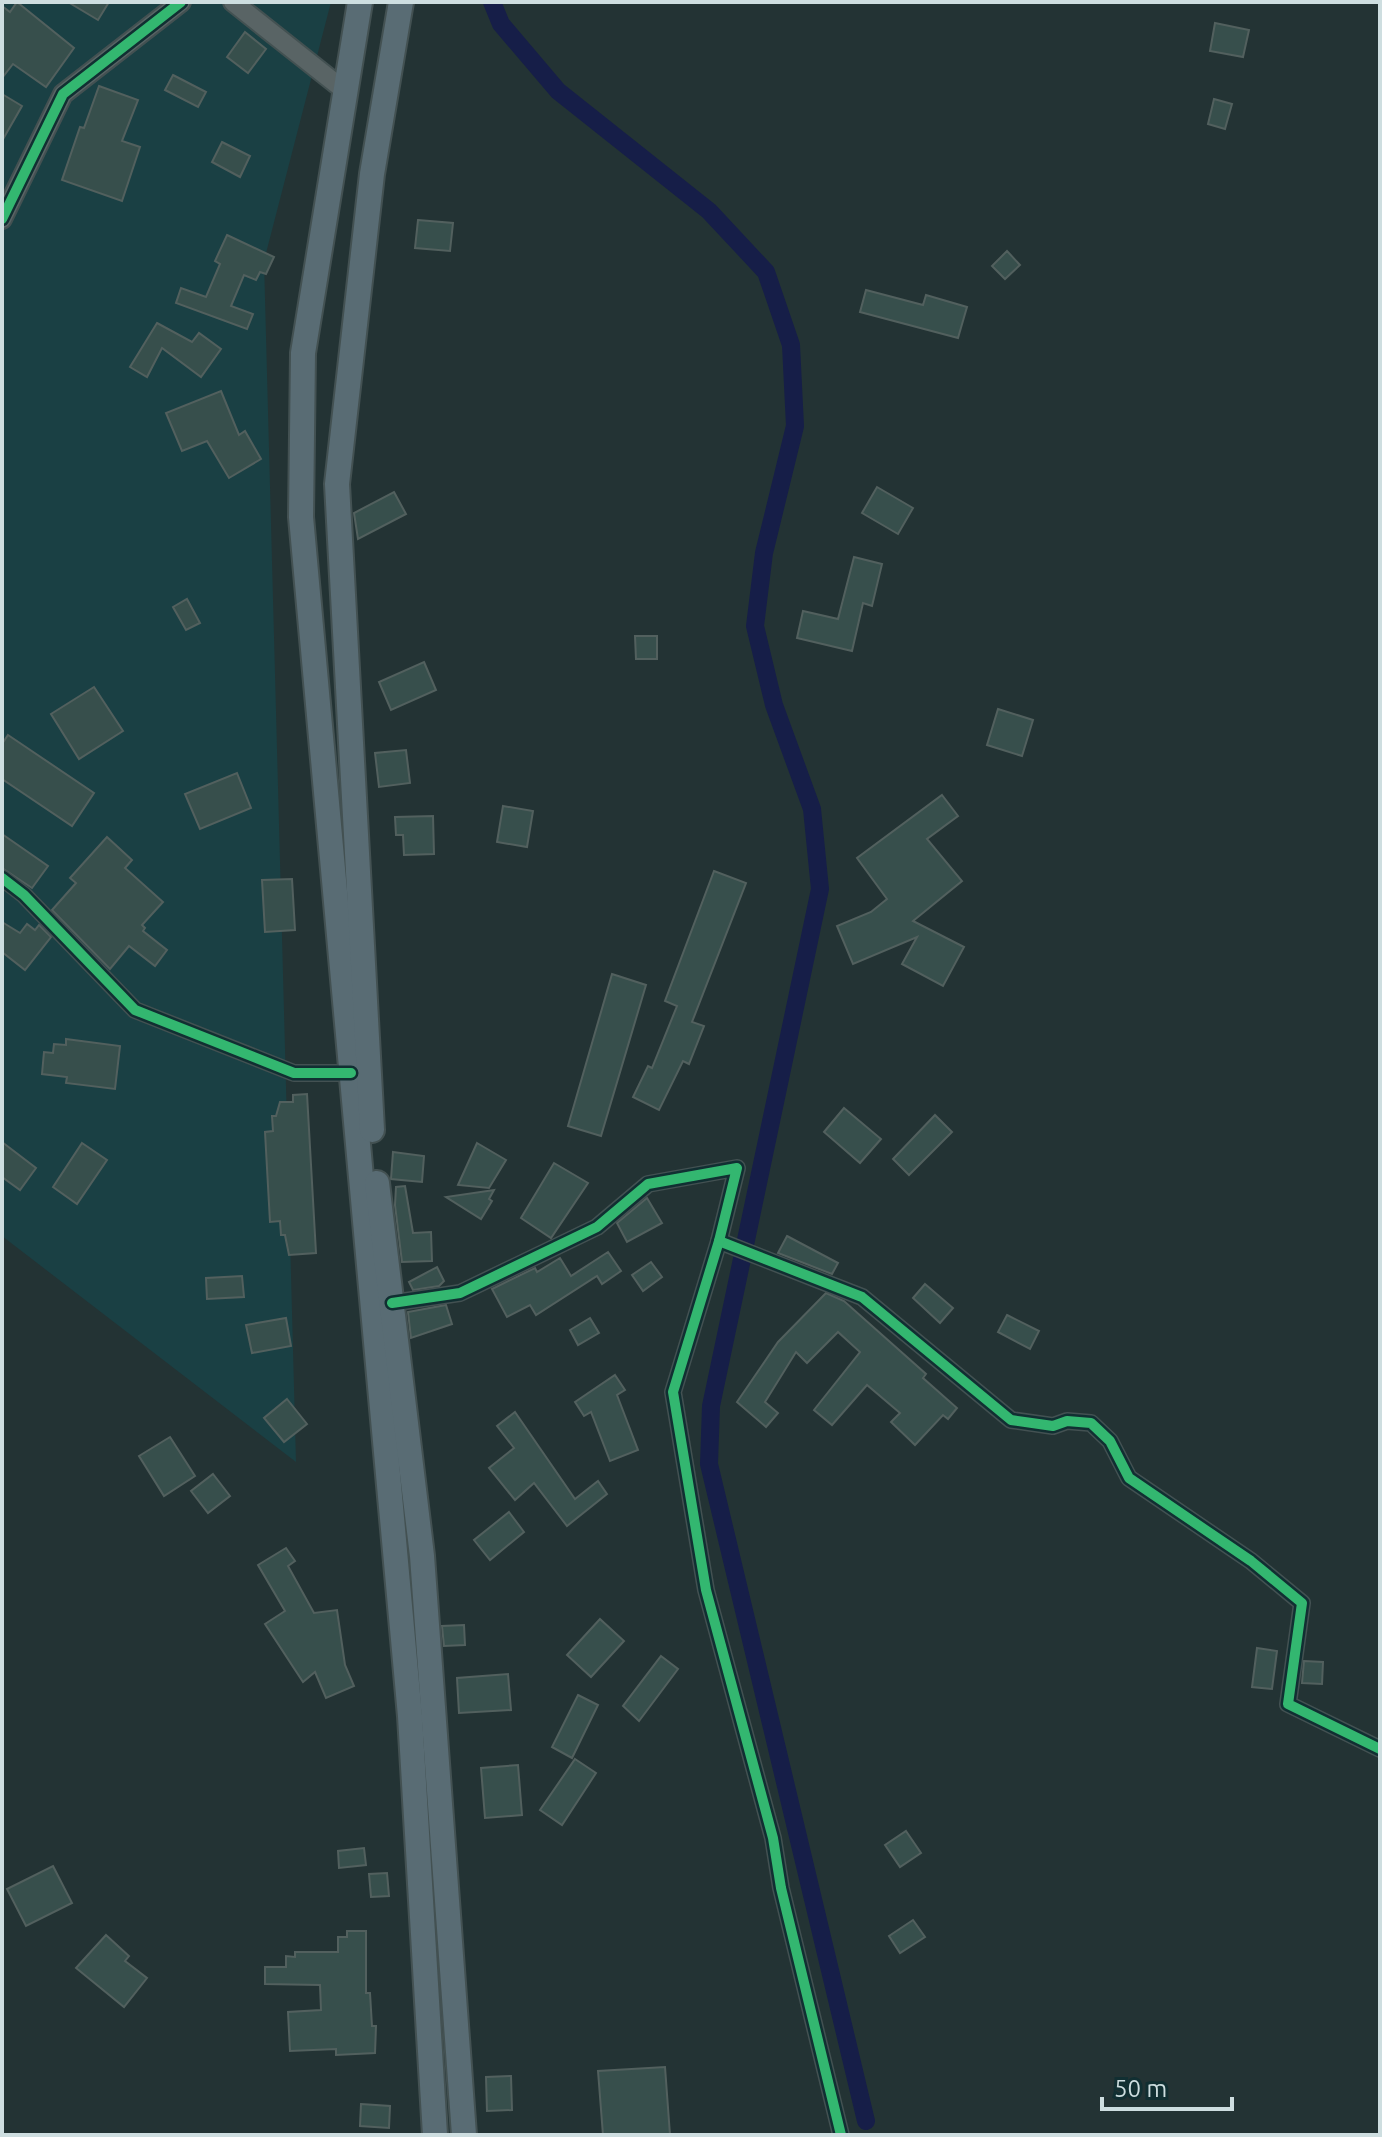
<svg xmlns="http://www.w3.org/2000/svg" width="1382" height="2137" viewBox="0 0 1382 2137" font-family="Ubuntu,sans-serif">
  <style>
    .built { fill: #1a4044 }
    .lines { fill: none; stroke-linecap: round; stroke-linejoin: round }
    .canal { stroke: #161e48; stroke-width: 18 }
    .building { fill: #374f4c; stroke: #52605e; stroke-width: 2 }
    .minor-casing { stroke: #435152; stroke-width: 18 }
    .tertiary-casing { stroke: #435152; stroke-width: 22 }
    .trunk-casing { stroke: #435152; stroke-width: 28 }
    .minor { stroke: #596465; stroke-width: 14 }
    .tertiary { stroke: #596465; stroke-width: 18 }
    .trunk { stroke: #596c74; stroke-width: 24 }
    .cycleway-casing { stroke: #112f32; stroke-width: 15 }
    .cycleway { stroke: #33b770; stroke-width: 10 }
  </style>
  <rect width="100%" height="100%" fill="#233334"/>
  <path class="built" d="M2,2h329l-67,259 32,1201 -294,-226z"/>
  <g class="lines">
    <path class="canal" d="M492,2l9,22 57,67 151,120 57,61 25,73 4,81 -31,127 -9,73 19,79 38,104 8,80 -109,517 -2,58 157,657"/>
  </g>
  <g class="building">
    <path d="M17,2l57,46 -28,39 -33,-23 -11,14v-72l8,6z"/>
    <path d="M68,2h41l-11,18z"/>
    <path d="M1215,23l34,7 -6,27 -33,-6z"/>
    <path d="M245,32l21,17 -18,24 -21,-16z"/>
    <path d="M173,75l33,17 -8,15 -33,-17z"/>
    <path d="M99,86l39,14 -16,41 18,6 -18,54 -60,-21 18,-53 4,1z"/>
    <path d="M2,94l20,12 -20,35z"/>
    <path d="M1214,99l18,5 -7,25 -17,-5z"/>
    <path d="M222,142l28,14 -10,21 -28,-15z"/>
    <path d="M418,220l35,3 -3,28 -35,-3z"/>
    <path d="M227,235l47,22 -8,17 -6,-2 -4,8 -12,-5 -13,31 22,8 -6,15 -71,-26 5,-15 25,9 14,-33 -5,-3z"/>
    <path d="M1007,251l13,14 -15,14 -13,-13z"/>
    <path d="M866,290l57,15 3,-10 41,12 -9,31 -98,-26z"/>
    <path d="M157,323l35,19 7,-9 22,16 -20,28 -39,-29 -15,29 -17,-10z"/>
    <path d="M221,391l18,44 6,-4 16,28 -32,19 -22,-37 -25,10 -16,-38z"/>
    <path d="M877,487l36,21 -15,26 -36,-21z"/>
    <path d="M394,492l12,22 -48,25 -4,-26z"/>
    <path d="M854,557l28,7 -10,42 -9,-3 -11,48 -55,-13 6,-27 35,8z"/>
    <path d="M187,599l13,24 -14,7 -13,-23z"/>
    <path d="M635,636h22v23h-21z"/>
    <path d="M424,662l12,28 -45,20 -12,-28z"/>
    <path d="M94,687l29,44 -44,28 -28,-45z"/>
    <path d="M998,709l35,11 -11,36 -35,-11z"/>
    <path d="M8,735l86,58 -22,33 -70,-47v-35z"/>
    <path d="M406,750l4,33 -31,4 -4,-34z"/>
    <path d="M237,773l14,35 -51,21 -15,-35z"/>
    <path d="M942,795l16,21 -31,23 35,42 -49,40 51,26 -21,39 -41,-22 15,-27 -64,27 -16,-38 34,-14 16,-13 -30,-41z"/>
    <path d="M503,806l30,5 -6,36 -30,-5z"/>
    <path d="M433,816l1,38 -30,1 -1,-20h-7l-1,-18z"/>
    <path d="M2,834l46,32 -16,22 -30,-20z"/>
    <path d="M107,837l25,23 -7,8 38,34 -21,23 3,3 -2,3 24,19 -12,16 -26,-20 -19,23 -58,-59 24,-27 -6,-5z"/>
    <path d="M714,871l32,12 -54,139 12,4 -15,38 -6,-3 -24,49 -26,-13 15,-31 4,2 25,-62 -12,-5z"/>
    <path d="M292,879l3,51 -30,2 -3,-52z"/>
    <path d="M2,922l18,11 7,-9 8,6 4,-5 12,12 -26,33 -23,-18z"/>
    <path d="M612,974l34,11 -45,151 -33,-10z"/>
    <path d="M66,1039l54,7 -5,43 -49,-6 1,-6 -25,-3 2,-22 9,1 1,-9 12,1z"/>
    <path d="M307,1094l9,159 -27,2 -4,-20h-4l-1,-14 -10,1 -5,-90 8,-1 -1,-15h4l4,-14h13v-7z"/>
    <path d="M844,1108l37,31 -21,24 -36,-31z"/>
    <path d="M935,1115l17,17 -43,43 -16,-16z"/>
    <path d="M2,1142l34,26 -16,22 -18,-13z"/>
    <path d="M82,1143l25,17 -30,44 -24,-17z"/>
    <path d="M477,1143l29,17 -17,28 -31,-3z"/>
    <path d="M393,1152l31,4 -2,26 -31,-3z"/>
    <path d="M554,1163l34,20 -37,55 -30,-20z"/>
    <path d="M405,1186l8,47 18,-1 1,29 -30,1 -7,-57 1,-18z"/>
    <path d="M494,1190l-5,9 3,2 -11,18 -35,-22z"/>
    <path d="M647,1198l15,25 -35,19 -10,-19z"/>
    <path d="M787,1236l51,27 -6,11 -54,-21z"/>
    <path d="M608,1252l13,19 -19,13 -5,-8 -61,39 -6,-10 -23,12 -15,-28 43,-21 2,4 23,-14 11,18z"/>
    <path d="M651,1262l11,15 -19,14 -11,-16z"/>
    <path d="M437,1267l7,14 -5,5 -26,4 -4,-8z"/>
    <path d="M242,1276l2,21 -37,2 -1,-21z"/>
    <path d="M925,1284l28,24 -13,15 -27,-25z"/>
    <path d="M826,1293l18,8 82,73 -3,4 34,30 -9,11 -5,-4 -28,30 -24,-23 9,-9 -33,-28 -35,40 -18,-15 46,-58 -22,-20 -31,31 -11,-11 -31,50 13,11 -12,14 -29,-25 41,-60z"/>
    <path d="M446,1305l6,19 -41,14 -3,-26z"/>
    <path d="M1007,1315l32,16 -9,18 -32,-17z"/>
    <path d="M286,1318l5,28 -39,7 -6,-28z"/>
    <path d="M590,1318l9,15 -21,12 -8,-15z"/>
    <path d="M615,1375l10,15 -8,5 21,55 -28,11 -19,-49 -7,4 -9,-14z"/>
    <path d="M287,1399l20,25 -23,18 -20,-24z"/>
    <path d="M515,1412l60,87 23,-18 9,13 -40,32 -33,-43 -19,17 -26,-32 25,-20 -17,-22z"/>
    <path d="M170,1437l25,39 -31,20 -25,-40z"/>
    <path d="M213,1474l17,22 -22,17 -17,-22z"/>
    <path d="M509,1512l15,20 -34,28 -16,-20z"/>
    <path d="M286,1548l9,13 -7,5 26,47 23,-3 8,55 9,21 -28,12 -11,-26 -12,10 -38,-58 20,-13 -27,-46z"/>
    <path d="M600,1619l24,22 -33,36 -24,-22z"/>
    <path d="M464,1625l1,20 -21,1 -2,-20z"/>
    <path d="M1257,1648l20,3 -5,38 -20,-2z"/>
    <path d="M661,1656l17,13 -39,52 -16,-15z"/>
    <path d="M1304,1661l19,1 -1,22 -20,-1z"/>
    <path d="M508,1674l3,36 -52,3 -2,-35z"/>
    <path d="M578,1695l20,10 -26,53 -20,-11z"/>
    <path d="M575,1759l21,14 -34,52 -22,-15z"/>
    <path d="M518,1765l4,50 -37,3 -4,-50z"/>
    <path d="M906,1831l15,22 -21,14 -15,-22z"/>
    <path d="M364,1848l2,17 -27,3 -1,-17z"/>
    <path d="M53,1866l19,37 -46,23 -19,-37z"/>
    <path d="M387,1873l2,23 -18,1 -2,-23z"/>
    <path d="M913,1920l12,17 -25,16 -11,-17z"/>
    <path d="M347,1931h19v62h4l2,33h4l-1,27 -39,2v-6l-46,2 -2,-39 33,-2 -1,-25 -55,-1v-17h21v-11l9,1v-5h43v-15h9z"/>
    <path d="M106,1935l23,21 -4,5 22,17 -23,29 -48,-39z"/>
    <path d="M665,2067l5,68h-67l-5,-64z"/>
    <path d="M511,2076l1,34 -25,1 -1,-34z"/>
    <path d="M361,2104l29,2 -1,22 -29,-2z"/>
  </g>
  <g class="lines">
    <g class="minor-casing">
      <g id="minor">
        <path d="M2,878l22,17 111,115 159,63h57"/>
        <path d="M719,1241l143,56 149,123 42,6 14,-5 24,2 19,18 19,37 122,83 51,42 -14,101 92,45"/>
        <path d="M392,1303l68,-10 137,-66 51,-43 89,-16 -18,73 -46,151 33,198 67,248 8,50 60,247"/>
      </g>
    </g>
    <g class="tertiary-casing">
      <g id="tertiary">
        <path d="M233,2l111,88"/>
        <path d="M2,219l61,-125 118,-92"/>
      </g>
    </g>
    <g class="trunk-casing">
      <g id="trunk">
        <path d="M360,2l-57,351 -2,164 109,1199 25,419"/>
        <path d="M372,1130l-35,-646 35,-310 29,-172"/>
        <path d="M377,1183l45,373 42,579"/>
      </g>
    </g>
    <use href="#minor" class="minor"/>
    <use href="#tertiary" class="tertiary"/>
    <use href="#trunk" class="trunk"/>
    <g class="cycleway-casing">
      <g id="cycleway">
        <path d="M2,219l61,-125 118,-92"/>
        <path d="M2,878l22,17 111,115 159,63h57"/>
        <path d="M719,1241l143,56 149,123 42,6 14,-5 24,2 19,18 19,37 122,83 51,42 -14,101 92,45"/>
        <path d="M392,1303l68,-10 137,-66 51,-43 89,-16 -18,73 -46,151 33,198 67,248 8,50 60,247"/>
      </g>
    </g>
    <use href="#cycleway" class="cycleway"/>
  </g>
  <rect width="1382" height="2137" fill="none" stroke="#cedee0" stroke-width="8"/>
  <path d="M1102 2097v12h130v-12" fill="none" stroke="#cedee0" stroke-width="4"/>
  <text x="1114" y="2097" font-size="24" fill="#cedee0" stroke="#112f32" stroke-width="6" paint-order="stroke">50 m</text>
</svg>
